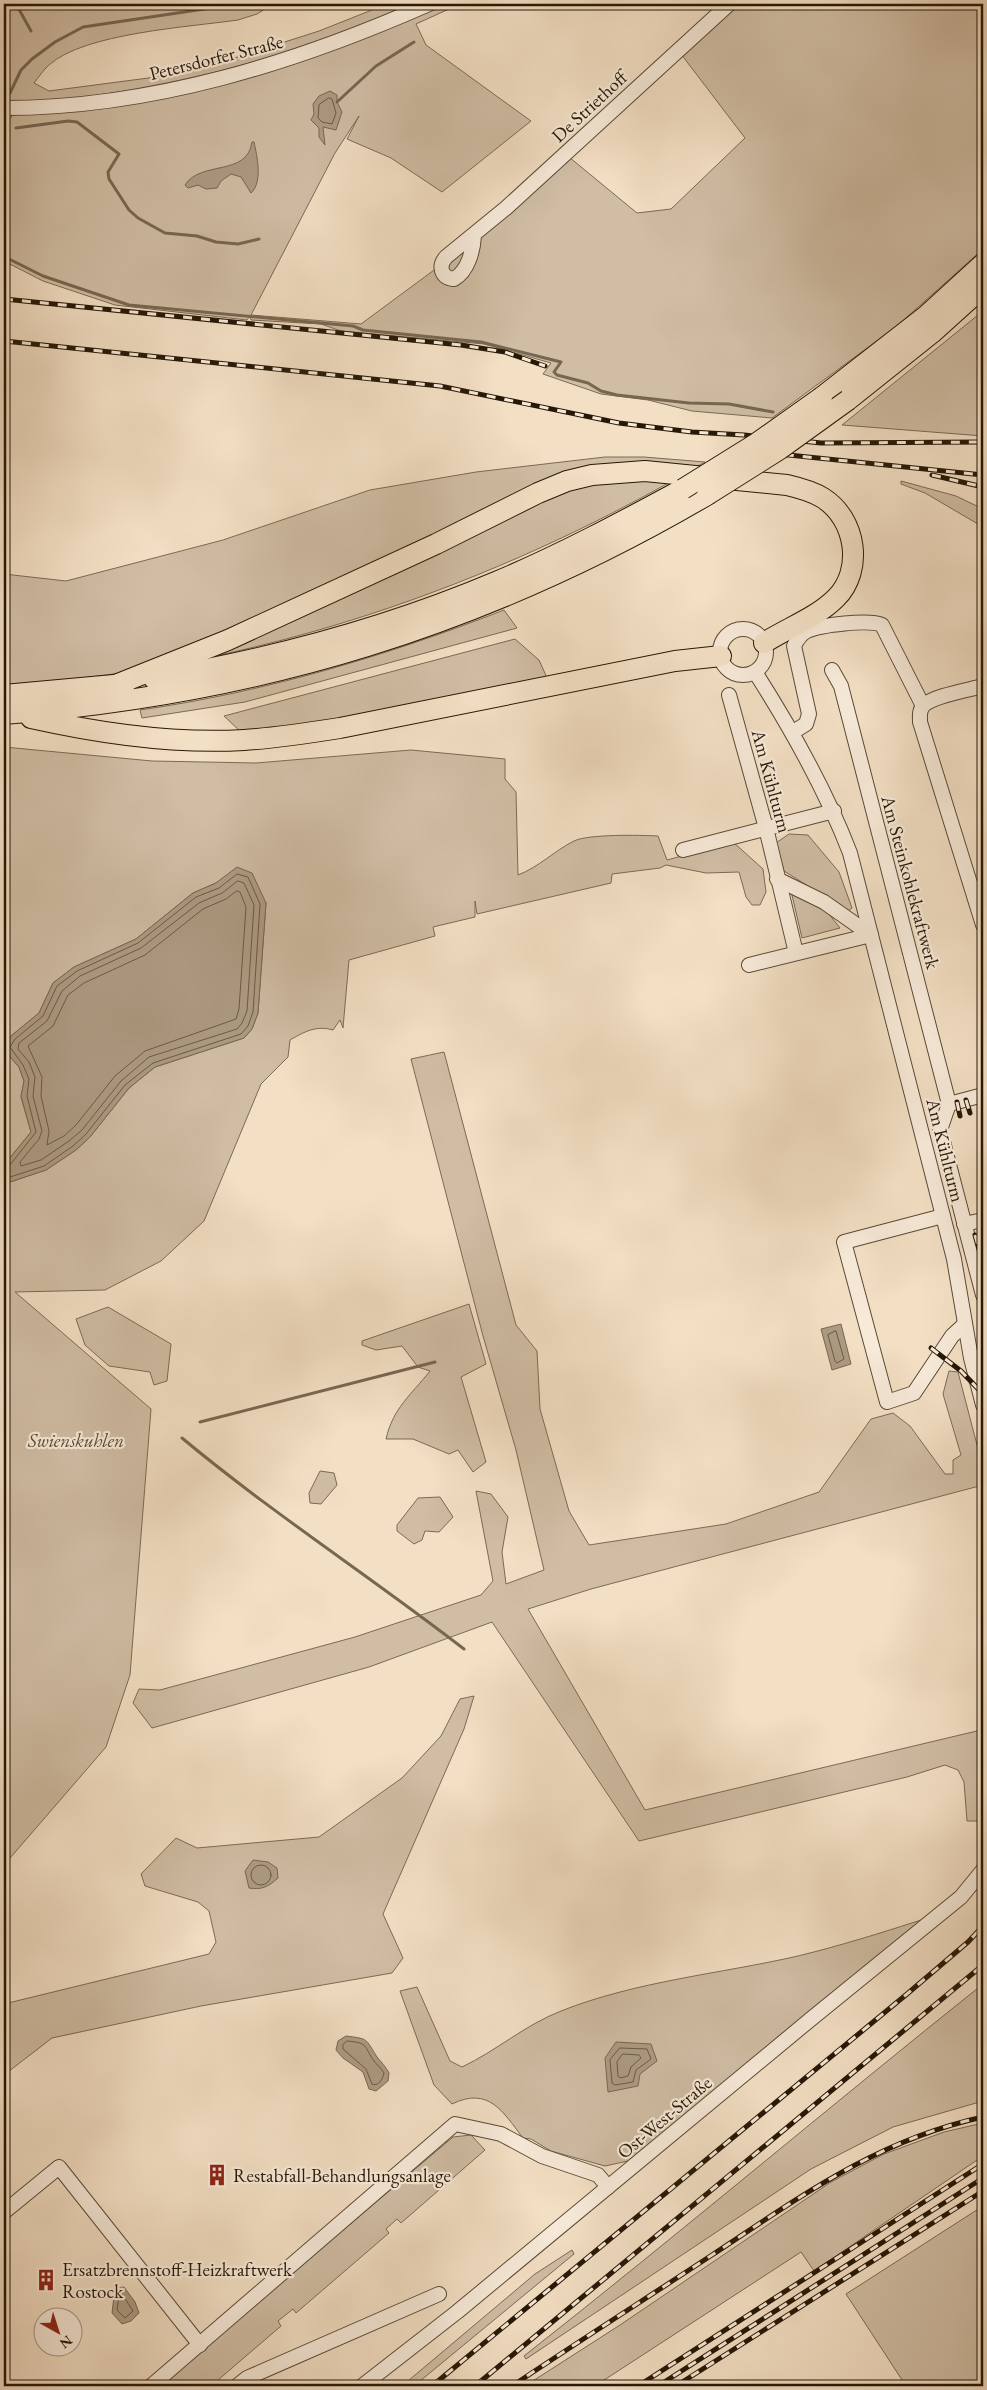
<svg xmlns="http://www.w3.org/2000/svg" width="987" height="2390" viewBox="0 0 987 2390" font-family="'EB Garamond',serif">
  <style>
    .green { fill: #d0bda4; stroke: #7b6a55 }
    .water { fill: #ad9b83; stroke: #776751 }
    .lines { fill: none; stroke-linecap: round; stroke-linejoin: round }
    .shore { stroke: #6a5a44; stroke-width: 1 }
    .stream { stroke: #776751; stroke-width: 3 }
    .minor-casing { stroke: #594a36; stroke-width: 16 }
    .highway-casing { stroke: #261806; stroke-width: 22 }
    .minor { stroke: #f7ead9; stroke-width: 14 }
    .highway { stroke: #f3dfc4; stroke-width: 20 }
    .rail-casing { stroke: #261806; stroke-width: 5 }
    .rail { stroke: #f7ead9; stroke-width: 3; stroke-dasharray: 9; stroke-linecap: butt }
    .highway-bridge-casing { stroke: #261806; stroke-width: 22; stroke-linecap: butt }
    .highway-bridge { stroke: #f3dfc4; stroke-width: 20 }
    .labels { text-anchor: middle; stroke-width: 4.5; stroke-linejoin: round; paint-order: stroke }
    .street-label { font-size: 19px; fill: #261806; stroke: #f7ead9 }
    .park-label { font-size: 19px; font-style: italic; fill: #594a35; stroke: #f7ead9 }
    .poi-label { font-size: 19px; fill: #261806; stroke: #f7ead9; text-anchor: start }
  </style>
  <rect width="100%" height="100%" fill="#f3dfc4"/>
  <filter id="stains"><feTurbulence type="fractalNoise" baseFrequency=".004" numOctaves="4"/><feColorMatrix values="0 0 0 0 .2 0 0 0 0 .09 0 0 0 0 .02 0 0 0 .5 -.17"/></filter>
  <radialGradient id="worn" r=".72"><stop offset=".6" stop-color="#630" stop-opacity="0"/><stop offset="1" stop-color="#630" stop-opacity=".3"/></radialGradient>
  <g class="green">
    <path d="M4,4h269l-16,10 -19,6c-48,7 -154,13 -189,45 -6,5 -10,12 -15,18l15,8 107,-14 82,-20 81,-26 68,-27h26c-101,45 -206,75 -315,91 -30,4 -65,12 -94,4z"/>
    <path d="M442,4h18l-44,20 10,21 105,76 -89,71 -51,-34 -44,-19 12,-23 -24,37 -84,162 110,9 130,-96 78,-71 68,56 34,-4 74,-71 -64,-84 52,-50h250v245l-86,77 -125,92 -80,-7 -44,-11 -47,-6 -58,-20 8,-11 -67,-19 -143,-13 -20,-7 -70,-4 -1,-4 -3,4 -132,-15 -72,-24 -39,-20v-147l2,4h5l2,-5 116,-12z"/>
    <path d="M983,311v125l-141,-11z"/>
    <path d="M605,457h39l61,5c-214,126 -453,208 -701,223v-111l62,7 157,-41 147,-50 106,-18z"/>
    <path d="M901,481l55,15 27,13v18l-58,-34 -24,-9z"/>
    <path d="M504,610l13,18 -272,74 -103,16 -2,-8c125,-18 246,-54 364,-100z"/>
    <path d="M515,639l24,21 9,20 -200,38 -106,15 -18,-17z"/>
    <path d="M4,747l148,14 104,2 155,-13 94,9v20l11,13 2,83c21,-8 36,-24 56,-34 14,-7 66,-6 84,-5l9,24 66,-18 30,27 3,23 -6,13h-8l-6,-8 -7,-25 -33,1 -40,-8 -6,3 -48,6 -1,9 -134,31 -2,-13v16l-42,10 2,9 -86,24 -6,68 -3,-8 -7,10c-17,-5 -29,2 -43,10l-2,17 -27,27 -57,137 -43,40 -56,29 -90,2 136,117 -21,266 -24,72 -102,118v-681l42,-14 30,-20 14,-13 39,-49 26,-21 89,-29 8,-9 6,-16 8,-110 -29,-35 -21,15 -23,10 -57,46 -62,28 -21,16 -14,30 -28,23 -7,12z"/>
    <path d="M789,834l19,1 31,37 13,36 -4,3 -64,-40 -8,-28z"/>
    <path d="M791,891l30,13 19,24 -38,10z"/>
    <path d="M4,1050l15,17 5,14 -3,16 10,35 -27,33z"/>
    <path d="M444,1052l72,273 21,26 3,58 29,102 20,34 137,-21 93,-32 52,-73 22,-6 17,13 35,48h8v-14l8,-5 -18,-61 6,-23 9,1 25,96v17l-392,104 -63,20 117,201 336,-80 2,8v59l-4,24h-12l-3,-39 -6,-12 -13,-5 -38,12 -268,64 -147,-219 -123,45 -217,61 -19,-25 6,-14 21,1 195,-53 126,-42 12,-14 -17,-90 15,3 17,23 -6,35 4,32 38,-14 -28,-120 -33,-114 -72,-277z"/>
    <path d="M469,1304l17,60 -25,13 25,85 -13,10 -15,-22 -9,4 -36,-15h-27c7,-31 25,-44 44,-68l-12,-4 -16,-21 -26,4 -14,-5v-4z"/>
    <path d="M108,1307l63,37 -4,37 -13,4 -4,-13 -41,-6 -24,-21 -9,-26z"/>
    <path d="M320,1471l14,2 3,12 -16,19 -11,-1 -1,-10z"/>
    <path d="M440,1497l13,20 -14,15 -14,-1 -3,9 -8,4 -17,-13v-6l21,-27z"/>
    <path d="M474,1696l-10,33 -81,185 20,44 -11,15 -191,33 -149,32 -48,37v-71l205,-50 7,-12 -7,-31 -11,-9 -53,-16 -4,-12 35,-36 21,10 122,-11 83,-59 39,-42 19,-37z"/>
    <path d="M921,1920l-14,15 -279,226 -23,5 -54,-15 -20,-12 -8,-1c-20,-26 -34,-52 -71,-34l-18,-19 -34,-94 17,-4 33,74 12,6c34,-16 63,-42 99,-56 76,-30 158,-37 237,-55 41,-10 83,-23 123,-36z"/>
    <path d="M983,1984v117l-90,26 -82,42 -285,190 -2,-3c155,-122 305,-249 459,-372z"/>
    <path d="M983,2123v33l-169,115 -13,-19 -206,134h-70l95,-61 211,-143 53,-28 60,-22z"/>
    <path d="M471,2135l14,15 -84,73 -4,-4 -11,10 3,4 -93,80 -3,-4 -15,12 3,5 -70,60h-52l294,-249z"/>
    <path d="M983,2206v180h-77l-60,-92z"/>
    <path d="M572,2250l2,4 -160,132h-12l133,-112z"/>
  </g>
  <g class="water">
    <path d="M330,91l7,4v7l5,10 -6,18 -13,-3 2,18 -6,-8v-9l-8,-8 3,-6 -1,-10 6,-8z"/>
    <path d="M252,142h2c3,14 9,40 -3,51l-10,-16 -10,-3 -10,7 -4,7 -11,1 -8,-4 -10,3 -3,-3c16,-25 62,-8 67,-43z"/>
    <path d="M237,867l15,6 14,30 -8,110 -6,16 -8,9 -89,29 -26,21 -39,49 -14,13 -30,20 -42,14v-19l27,-33 -10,-36 3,-15 -5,-14 -15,-17 7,-14 28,-23 14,-30 21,-16 62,-28 57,-46 23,-10z"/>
    <path d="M841,1324l10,40 -19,6 -11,-41z"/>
    <path d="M253,1860l15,2 9,6 1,10c-10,9 -16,12 -29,10l-4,-17z"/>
    <path d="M346,2036c23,3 19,2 31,21 4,5 9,10 12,16l-1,8 -12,10 -7,-2 -6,-17 -20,-14 -7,-8 2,-9z"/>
    <path d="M616,2042l35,2 6,17 -17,13 -2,12 -30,6 -3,-34z"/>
    <path d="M124,2287l11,15 4,11 -8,8 -9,3 -10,-11 3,-25z"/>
  </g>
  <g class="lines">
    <g class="shore">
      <path d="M329,98l3,1 4,14 -4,11 -10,-2 -4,-4 1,-13z"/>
      <path d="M238,881l6,2 10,22 -7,106 -5,12 -5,6 -88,28 -28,24 -39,49 -13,11 -28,19 -20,6 -1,-4 19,-23 3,-8 -9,-35 2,-19 -6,-15 -11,-13 1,-6 28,-22 15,-30 18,-15 61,-28 58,-45 23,-10z"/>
      <path d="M237,891l3,1 6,15 -7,102 -3,10 -91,32 -30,25 -39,49 -12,11 -17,9 2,-14 -8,-35 1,-19 -14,-31 25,-20 15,-31 16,-12 61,-28 58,-46 23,-10z"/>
      <path d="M4,1167l6,-2 26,-33 -9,-36 2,-17 -6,-14 -13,-18 5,-8 28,-23 14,-30 20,-15 61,-28 58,-46 23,-9 18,-14 11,3 12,27 -7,108 -5,14 -7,8 -88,29 -28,22 -39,49 -13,12 -29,20 -40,13"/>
      <path d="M836,1331l8,28 -7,4 -2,-2 -7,-26z"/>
      <circle cx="261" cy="1875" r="10"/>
      <path d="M347,2041c23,2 16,5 27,20 3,4 7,7 10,12 -1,6 -6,14 -12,11l-6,-15 -23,-20v-4z"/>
      <path d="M620,2048l27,1 4,10 -15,11 -3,12 -18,3 -3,-2 -2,-23z"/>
      <path d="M623,2054l16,1 2,3 -10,9 -3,9 -8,2 -2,-2 -1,-14z"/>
      <path d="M122,2294l11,17 -8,7 -8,-8 2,-14z"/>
    </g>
    <g class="stream">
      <path d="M16,4l15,27"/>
      <path d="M10,93l11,-23 11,-11 23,-17 28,-15 155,-23"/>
      <path d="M337,102l39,-36 38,-24"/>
      <path d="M16,128l52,-7 9,1 42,32 -11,18 1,7 20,31 9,8 27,15 32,3 19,6 22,2 21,-5"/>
      <path d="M7,258l36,18 86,29 224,21 10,4 118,12 80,20 -7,10 3,3 31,8 13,8 16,4 72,8 40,1 44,8"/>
      <path d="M200,1422l235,-60"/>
      <path d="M182,1438c90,75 189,139 282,211"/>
    </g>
    <g class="minor-casing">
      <g id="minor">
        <path d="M4,108c148,0 291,-45 425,-104"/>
        <path d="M474,236c-1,15 -6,35 -20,43 -13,-1 -16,-13 -8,-22l60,-49 223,-204"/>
        <circle cx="743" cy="652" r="23"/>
        <path d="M832,670l9,16 108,418 -9,26 43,165"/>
        <path d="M755,672c37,58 70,116 95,181l104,406 17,99 12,47"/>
        <path d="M983,686c-14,4 -51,10 -60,20 -4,5 -3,10 -3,16l63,203"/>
        <path d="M729,695l37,133 30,125"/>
        <path d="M793,732l13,-8 3,-10 -15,-68c3,-6 6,-12 13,-15 13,-6 62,-12 75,-6l41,81"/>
        <path d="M683,850l151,-39"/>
        <path d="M777,879l47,23 47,33"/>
        <path d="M749,965l122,-30"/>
        <path d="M949,1104l34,-9"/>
        <path d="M943,1216l-99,26 43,160 27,-9 38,-57 13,-12"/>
        <path d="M964,1224l19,-4"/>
        <path d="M4,2212l55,-45 141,178"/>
        <path d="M151,2386l304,-262 46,10 41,22 56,19 10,12"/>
        <path d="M237,2386l10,-8 192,-84"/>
        <path d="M362,2386l95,-74 354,-293 150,-122 22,-27"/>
      </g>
    </g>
    <g class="highway-casing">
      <g id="highway">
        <path d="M822,397l104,-81 57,-52"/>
        <path d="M848,400l84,-67 51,-46"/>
        <path d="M154,679c117,-20 233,-51 342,-97 64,-27 126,-60 187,-93"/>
        <path d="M113,686l115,-46 208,-96 102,-51 29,-12 25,-6 53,-4 142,14c13,3 25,6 36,13 33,21 41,72 13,100 -20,20 -49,30 -72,45"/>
        <path d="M4,695l121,-11"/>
        <path d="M4,714c256,-20 481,-89 703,-219"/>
        <path d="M31,718c67,15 145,26 213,22 32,-2 64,-7 96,-12l335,-67 46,-5"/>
      </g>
    </g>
    <use href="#minor" class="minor"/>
    <use href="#highway" class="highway"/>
    <g class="rail-casing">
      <g id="rail">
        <path d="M4,299l457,46 44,7 40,14"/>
        <path d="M4,341l436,45 179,37 73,9 52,3 77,8 162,-1"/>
        <path d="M749,451l234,24"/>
        <path d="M932,475l51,12"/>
        <path d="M966,1100l4,13"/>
        <path d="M957,1102l3,14"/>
        <path d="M975,1235l8,29"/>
        <path d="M931,1348l30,23 22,23"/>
        <path d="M432,2386l475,-392 61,-52 15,-16"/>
        <path d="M475,2386l508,-421"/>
        <path d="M512,2386c66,-44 133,-87 200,-131 88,-58 165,-115 271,-138"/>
        <path d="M638,2386l345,-222"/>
        <path d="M658,2386l325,-208"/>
        <path d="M676,2386l307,-195"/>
      </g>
    </g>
    <use href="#rail" class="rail"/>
    <g class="highway-bridge-casing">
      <g id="highway-bridge">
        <path d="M683,489l74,-46 65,-46"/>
        <path d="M707,495l73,-46 68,-49"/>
      </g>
    </g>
    <use href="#highway-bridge" class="highway-bridge"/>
  </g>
  <defs>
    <g id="building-bare" transform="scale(1.725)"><path d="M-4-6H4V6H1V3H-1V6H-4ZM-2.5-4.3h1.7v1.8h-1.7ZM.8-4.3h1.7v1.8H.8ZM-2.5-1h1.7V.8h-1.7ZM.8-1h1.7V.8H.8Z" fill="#8f2418" stroke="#f7ead9" stroke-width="2.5" paint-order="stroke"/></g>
  </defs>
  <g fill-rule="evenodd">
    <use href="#building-bare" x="217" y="2175"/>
    <use href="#building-bare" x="46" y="2280"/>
  </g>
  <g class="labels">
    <g class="street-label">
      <text transform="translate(216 57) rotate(-14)" y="7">Petersdorfer Straße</text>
      <text transform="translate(589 106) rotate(-43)" y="7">De Striethoff</text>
      <text transform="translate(772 781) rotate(75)" y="7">Am Kühlturm</text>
      <text transform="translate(911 882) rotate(75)" y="7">Am Steinkohlekraftwerk</text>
      <text transform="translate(946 1150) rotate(76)" y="7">Am Kühlturm</text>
      <text transform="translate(664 2117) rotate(-40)" y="7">Ost-West-Straße</text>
    </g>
    <g class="park-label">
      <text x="76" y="1447">Swienskuhlen</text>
    </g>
    <g class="poi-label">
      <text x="233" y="2182">Restabfall-Behandlungsanlage</text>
      <text x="62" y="2276">Ersatzbrennstoff-Heizkraftwerk<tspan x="62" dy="22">Rostock</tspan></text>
    </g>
  </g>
  <rect width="987" height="2390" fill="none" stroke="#f3dfc4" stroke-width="20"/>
  <rect x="5" y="5" width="977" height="2380" fill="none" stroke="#261806" stroke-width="2.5"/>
  <rect x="10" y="10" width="967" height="2370" fill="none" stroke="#261806"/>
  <g transform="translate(58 2332) rotate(141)"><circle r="24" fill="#f7ead9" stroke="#a39685"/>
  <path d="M0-4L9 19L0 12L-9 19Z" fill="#8f2418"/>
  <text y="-8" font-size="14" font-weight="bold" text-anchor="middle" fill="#261806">N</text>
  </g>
  <rect width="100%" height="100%" filter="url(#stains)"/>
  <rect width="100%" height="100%" fill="url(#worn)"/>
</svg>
